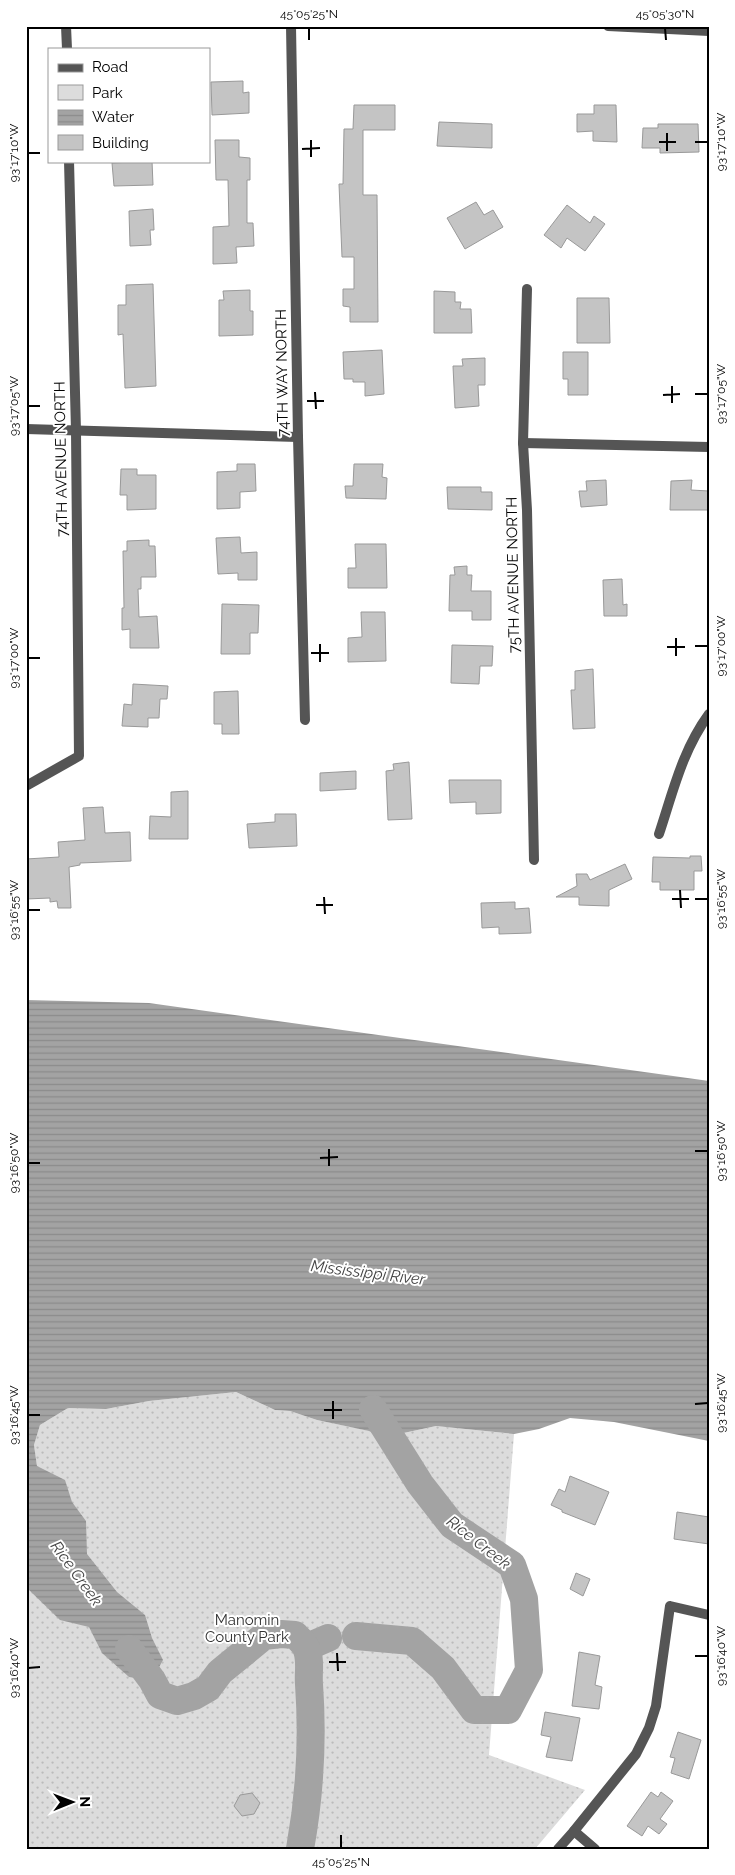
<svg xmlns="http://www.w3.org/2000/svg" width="735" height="1875" viewBox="0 0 735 1875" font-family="Raleway,sans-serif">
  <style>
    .green { fill: url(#green-dots) }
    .water { fill: url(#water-rules) }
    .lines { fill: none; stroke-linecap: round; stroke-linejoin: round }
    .river { stroke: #a3a3a3; stroke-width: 28 }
    .building { fill: #c4c4c4; stroke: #999 }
    .street { stroke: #555; stroke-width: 10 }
    .ticks { fill: none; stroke: #000; stroke-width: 2 }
    .labels { text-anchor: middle; stroke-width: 4; stroke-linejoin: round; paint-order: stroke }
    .street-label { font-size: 15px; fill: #000; stroke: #fff }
    .park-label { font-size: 15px; fill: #333; stroke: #fff }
    .water-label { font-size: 16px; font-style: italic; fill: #444; stroke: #fff }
    .neatline { fill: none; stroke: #000; stroke-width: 2 }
    .ticks-label { font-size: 12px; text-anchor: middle; fill: #000 }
  </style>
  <defs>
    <pattern id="green-dots" width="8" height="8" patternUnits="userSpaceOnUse" patternTransform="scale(1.25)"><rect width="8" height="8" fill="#dcdcdc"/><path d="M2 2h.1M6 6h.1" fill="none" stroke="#bbb" stroke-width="1.8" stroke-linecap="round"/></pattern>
    <pattern id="water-rules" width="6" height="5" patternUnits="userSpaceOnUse" patternTransform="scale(1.25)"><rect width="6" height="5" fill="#a3a3a3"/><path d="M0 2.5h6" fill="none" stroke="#8b8b8b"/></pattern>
  </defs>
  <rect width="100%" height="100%" fill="#fff"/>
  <path class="green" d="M236,1392l39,18 15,1 27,9 53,11 21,10 8,-7 37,-8 78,8 -25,321 96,35 -50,59h-509v-375l11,-8 -3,-21 6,-20 28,-17 38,1 43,-8z"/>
  <path class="water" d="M26,1000l123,3 560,78v360l-95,-19 -44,-4 -31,11 -25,5 -78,-8 -37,8 -8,7 -22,-10 -52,-11 -27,-9 -15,-1 -39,-18 -87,9 -43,8 -38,-1 -28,17 -6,20 3,21 28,14 7,22 14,19 1,33 30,38 28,23 7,23 11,22 -11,20 -23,-3 -27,-24 -13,-26 -29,-7 -34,-33z"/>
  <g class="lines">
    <g class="river">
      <path d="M356,1636l56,5 31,27 31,42h34l21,-40 -5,-71 -12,-34 -60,-40 -32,-41 -47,-75"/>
      <path d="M307,1647l21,-9"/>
      <path d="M129,1649l23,31 8,15 17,6 17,-5 14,-8 12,-16 44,-36 17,-2 14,1c4,4 10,9 12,15 4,12 1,22 2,34 4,56 1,110 -9,165"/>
    </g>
  </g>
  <g class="building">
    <path d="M243,81v12l6,-1v21l-37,2 -1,-33z"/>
    <path d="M354,105h41v25h-32v65h14l1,127h-28v-15l-7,-1v-17h11v-32h-12l-3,-73h4l1,-55h9z"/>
    <path d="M594,105h22l1,37 -24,-1v-10l-16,1v-18h17z"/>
    <path d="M439,122l53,2v24l-55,-2z"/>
    <path d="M658,124h40l1,28 -39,1v-5h-18l1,-20h15z"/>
    <path d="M215,140h24v17l11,1v22h-3v43h6l1,23 -18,1 1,16 -24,1v-37l16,-1 -1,-46h-12z"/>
    <path d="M152,161l1,24 -39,1 -2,-23z"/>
    <path d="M476,202l8,13 9,-5 10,17 -38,22 -18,-31z"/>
    <path d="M567,205l23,18 4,-7 11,8 -20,27 -18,-13 -6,10 -17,-13z"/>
    <path d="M153,209l1,21h-4l1,15 -21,1 -1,-35z"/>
    <path d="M153,284l3,102 -31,2 -2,-54 -5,1v-30h8v-20z"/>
    <path d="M250,290v21h3v24l-34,1v-36h5l-1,-9z"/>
    <path d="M434,291l21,1v10h6l-1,7h11l1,24h-38z"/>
    <path d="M577,298h32l1,45h-33z"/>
    <path d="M382,350l2,44 -19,2v-14h-12v-3h-9l-1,-27z"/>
    <path d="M563,352h25v43h-20v-16h-5z"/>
    <path d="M485,358v27h-7l1,21 -24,2 -2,-42h10l-1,-7z"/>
    <path d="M237,464h18l1,27 -16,1v16l-23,1v-37l20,-1z"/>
    <path d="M354,464h29l-1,13 5,1 -1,21 -40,-1 -1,-12h8z"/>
    <path d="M121,469h16v6h19v34l-29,1v-15h-7z"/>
    <path d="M606,480l1,25 -26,2 -2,-16h8l-1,-10z"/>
    <path d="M692,480l-1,10 18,1 -1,19h-38l1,-29z"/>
    <path d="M447,487h34v5h11v18l-44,-1z"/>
    <path d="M240,537l1,16 16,-1v28h-19v-7l-20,1 -2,-36z"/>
    <path d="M149,540v6h6l1,31h-15v12h-3l1,28 18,-1 2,32h-29v-19l-8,1v-22h2l-1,-57h4v-10z"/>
    <path d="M355,544h31l1,44h-39v-20h8z"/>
    <path d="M467,566v9h5l-1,16h20v29h-19v-9h-23l1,-36h5l-1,-8z"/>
    <path d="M622,579l1,26 4,-1v12h-23l-1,-36z"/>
    <path d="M222,604l37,1 -1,28h-8v21h-29z"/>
    <path d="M361,612h24l1,49 -38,1v-24l14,-1z"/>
    <path d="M452,645l41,1 -1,20h-12l-1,18 -28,-1z"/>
    <path d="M593,669l2,59 -22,1 -2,-39h4v-19z"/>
    <path d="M133,684l35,2 -1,13h-7l-1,19h-11v9l-26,-1 2,-22 8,1z"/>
    <path d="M238,691l1,43h-17v-10h-8v-32z"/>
    <path d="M409,762l3,57 -24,1 -2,-49 8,-1 -1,-6z"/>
    <path d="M356,771v18l-36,2v-18z"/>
    <path d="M449,780h52v33l-25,1v-12l-26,1z"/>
    <path d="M188,791v48h-39l1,-23 21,1v-25z"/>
    <path d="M103,807l2,26 25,-1 1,29 -51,2v2l-11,2 2,41h-13l-1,-7 -7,1v-4l-24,1v-40l33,-2 -1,-15 27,-2 -2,-32z"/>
    <path d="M275,814h21l1,32 -48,2 -2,-24 28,-2z"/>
    <path d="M690,856h11l1,15h-8v19h-34v-8h-8l1,-25 37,1z"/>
    <path d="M625,864l7,15 -23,11v16l-30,-1v-8h-23l21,-11 -1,-12h11l3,6z"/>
    <path d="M515,902v7l14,-1 2,25 -32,1v-7l-17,1 -1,-25z"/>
    <path d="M570,1476l39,16 -14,33 -33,-13v-2l-11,-5 8,-16 6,3z"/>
    <path d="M677,1512l32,5v27l-35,-5z"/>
    <path d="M576,1573l14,6 -7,17 -13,-7z"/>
    <path d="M579,1652l21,4 -5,29 7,2 -3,22 -27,-3z"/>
    <path d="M545,1712l35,6 -8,43 -26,-4 5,-20 -10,-2z"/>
    <path d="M678,1732l23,8 -12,39 -18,-6 4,-15 -5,-1z"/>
    <path d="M651,1792l7,5 3,-5 12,9 -13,18 7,5 -8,10 -11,-8 -6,10 -15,-10z"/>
    <path d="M252,1793l8,10 -6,11 -12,2 -8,-10 6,-11z"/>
  </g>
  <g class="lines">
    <g class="street">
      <path d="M66,26l1,23"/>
      <path d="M291,26l7,411 7,283"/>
      <path d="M608,26l101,5"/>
      <path d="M527,289l-4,154 4,67 7,350"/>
      <path d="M26,429l272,8"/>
      <path d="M523,443l186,4"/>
      <path d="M26,786l53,-30 -3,-325 -7,-270"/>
      <path d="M659,834c14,-42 23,-83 50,-120"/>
      <path d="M558,1849l16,-18"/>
      <path d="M595,1849l-21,-18 62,-77 13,-26 7,-22 14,-100 39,9"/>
    </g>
  </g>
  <path class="ticks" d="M309,28v12M665,28l1,12M667,133v18M311,140v17M659,142h17M695,142h13M302,149l18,-1M28,153h12M672,386v17M315,392l1,17M695,394h13M663,395l17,-1M307,401h17M28,406h12M676,638v18M320,644v18M695,646h13M667,647h18M311,653h18M28,658h12M680,890l1,18M324,897l1,17M672,899h17M695,899h13M316,905h17M28,910h12M329,1149v17M695,1151h13M320,1158l18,-1M28,1163h12M333,1401v18M695,1404l13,-1M324,1410h18M28,1415h12M337,1653l1,18M695,1656h13M329,1662h17M28,1668l12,-1M341,1835v13"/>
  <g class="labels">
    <g class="street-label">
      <text transform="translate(282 373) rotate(-91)" y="5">74TH WAY NORTH</text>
      <text transform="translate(61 459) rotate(-91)" y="5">74TH AVENUE NORTH</text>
      <text transform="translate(513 575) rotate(-91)" y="5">75TH AVENUE NORTH</text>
    </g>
    <g class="park-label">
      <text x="247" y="1625">Manomin<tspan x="247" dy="17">County Park</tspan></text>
    </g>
    <g class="water-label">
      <text transform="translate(368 1272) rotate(7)" y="6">Mississippi River</text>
      <text transform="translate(479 1542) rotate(38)" y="6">Rice Creek</text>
      <text transform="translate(77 1573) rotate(54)" y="6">Rice Creek</text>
    </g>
  </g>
  <rect width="735" height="1875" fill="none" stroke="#ffffff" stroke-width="55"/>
  <rect x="48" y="48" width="162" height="115" fill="#ffffff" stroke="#999999"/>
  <rect x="58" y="64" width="25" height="8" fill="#555555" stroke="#999999"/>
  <text x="92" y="72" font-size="15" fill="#000000">Road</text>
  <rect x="58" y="85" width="25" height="15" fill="#dcdcdc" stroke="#999999"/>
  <text x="92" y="98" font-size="15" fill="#000000">Park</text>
  <rect x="58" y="110" width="25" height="15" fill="url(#water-rules)" stroke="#999999"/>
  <text x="92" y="122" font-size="15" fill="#000000">Water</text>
  <rect x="58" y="135" width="25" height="15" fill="#c4c4c4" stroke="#999999"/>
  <text x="92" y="148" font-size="15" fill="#000000">Building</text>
  <g transform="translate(72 1802) rotate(89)" stroke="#ffffff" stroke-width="4" paint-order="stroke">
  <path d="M0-4L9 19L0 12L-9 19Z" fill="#000000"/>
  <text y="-8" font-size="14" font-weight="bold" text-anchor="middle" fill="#000000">N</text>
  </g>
  <rect x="28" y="28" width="680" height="1820" class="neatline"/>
  <g class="ticks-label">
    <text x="309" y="18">45°05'25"N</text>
    <text x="665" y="18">45°05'30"N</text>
    <text transform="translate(721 142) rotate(-90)" y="4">93°17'10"W</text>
    <text transform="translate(14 153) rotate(-90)" y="4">93°17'10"W</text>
    <text transform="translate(721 394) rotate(-90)" y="4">93°17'05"W</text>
    <text transform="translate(14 406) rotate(-90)" y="4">93°17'05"W</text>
    <text transform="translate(721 646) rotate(-90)" y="4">93°17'00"W</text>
    <text transform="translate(14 658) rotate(-90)" y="4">93°17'00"W</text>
    <text transform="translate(721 899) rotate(-90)" y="4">93°16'55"W</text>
    <text transform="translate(14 910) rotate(-90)" y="4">93°16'55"W</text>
    <text transform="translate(721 1151) rotate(-90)" y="4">93°16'50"W</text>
    <text transform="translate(14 1163) rotate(-90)" y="4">93°16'50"W</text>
    <text transform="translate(721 1403) rotate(-90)" y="4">93°16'45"W</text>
    <text transform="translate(14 1415) rotate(-90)" y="4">93°16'45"W</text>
    <text transform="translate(721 1656) rotate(-90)" y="4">93°16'40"W</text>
    <text transform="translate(14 1668) rotate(-90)" y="4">93°16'40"W</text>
    <text x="341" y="1866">45°05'25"N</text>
  </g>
</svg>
